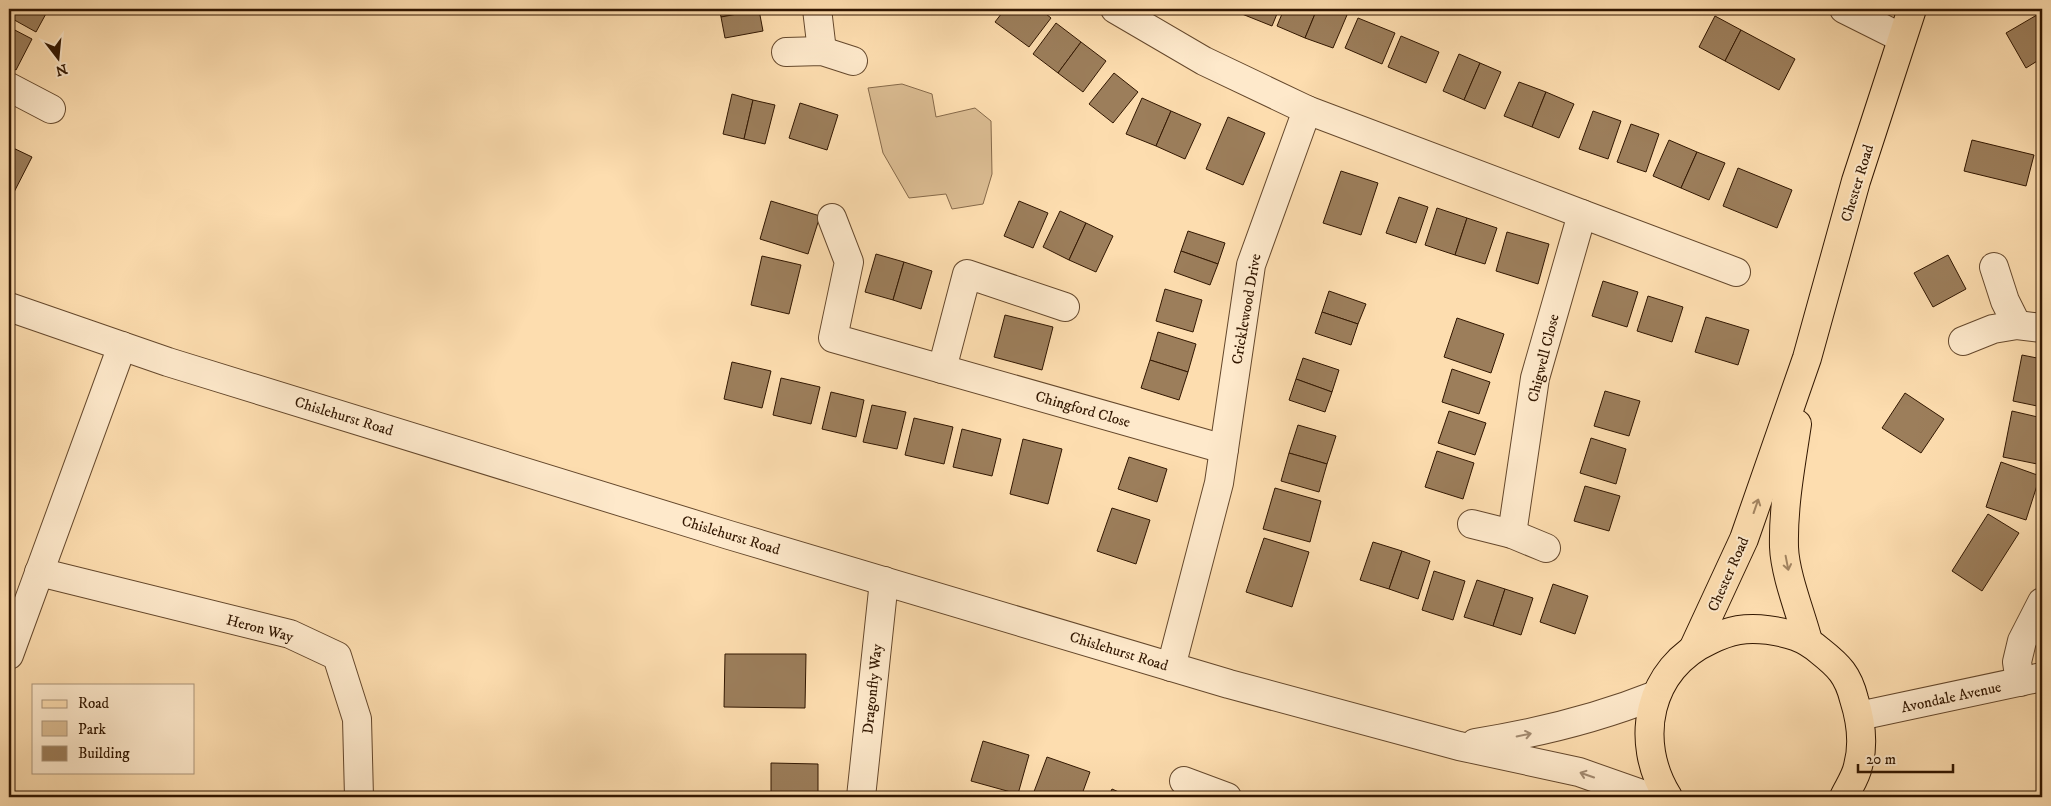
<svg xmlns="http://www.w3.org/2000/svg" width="2051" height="806" viewBox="0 0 2051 806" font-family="'IM FELL DW Pica',serif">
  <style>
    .green { fill: #dabb91; stroke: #866949 }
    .building { fill: #9c7e5b; stroke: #321701 }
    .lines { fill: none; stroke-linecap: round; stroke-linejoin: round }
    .minor-casing { stroke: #65482c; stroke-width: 30 }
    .major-casing { stroke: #321701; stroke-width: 30 }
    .minor { stroke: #fee9cb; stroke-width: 28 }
    .major { stroke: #fdddaf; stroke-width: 28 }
    .oneway { stroke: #a28461 }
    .oneway2 { stroke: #a28a70 }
    .labels { text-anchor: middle; stroke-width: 4; stroke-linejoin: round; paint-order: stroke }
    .street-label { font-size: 15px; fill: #321701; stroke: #fee9cb }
  </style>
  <rect width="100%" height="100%" fill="#fdddaf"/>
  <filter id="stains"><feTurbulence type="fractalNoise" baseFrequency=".004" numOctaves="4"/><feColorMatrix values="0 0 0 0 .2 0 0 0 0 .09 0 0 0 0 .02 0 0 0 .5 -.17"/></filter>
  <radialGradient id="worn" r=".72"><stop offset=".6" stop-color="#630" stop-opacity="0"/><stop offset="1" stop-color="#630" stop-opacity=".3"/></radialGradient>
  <path class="green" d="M902,84l30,10 4,23 39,-9 16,13 1,53 -9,30 -31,5 -6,-15 -37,4 -26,-45 -15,-65z"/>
  <g class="building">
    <path d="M9,9h37l2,1 -12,22 -27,-15z"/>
    <path d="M719,9h40v1l-38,7z"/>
    <path d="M1005,9h35l11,9 -22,29 -34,-25z"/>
    <path d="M1244,9h35l-7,17 -30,-12z"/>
    <path d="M1284,9h33l-12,29 -28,-12z"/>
    <path d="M1317,9h13l17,6 -14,33 -28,-10z"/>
    <path d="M759,10l4,21 -38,7 -4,-21z"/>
    <path d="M2042,12v46l-16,10 -20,-35z"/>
    <path d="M1715,16l26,14 -16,31 -26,-14z"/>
    <path d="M1358,18l37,15 -13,31 -37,-16z"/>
    <path d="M1056,23l25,19 -23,31 -25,-19z"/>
    <path d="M9,27l23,12 -16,31 -7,-4z"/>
    <path d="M1741,30l54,29 -16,31 -54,-29z"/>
    <path d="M1401,36l38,16 -13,31 -38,-16z"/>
    <path d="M1081,42l25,19 -23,31 -25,-19z"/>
    <path d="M1459,54l21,9 -16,37 -21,-9z"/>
    <path d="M1480,63l21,9 -16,37 -21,-9z"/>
    <path d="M1114,73l24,19 -25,31 -24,-19z"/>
    <path d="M1519,82l27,10 -14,35 -28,-11z"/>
    <path d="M1546,92l28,12 -15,34 -27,-11z"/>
    <path d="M732,94l21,6 -9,39 -21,-5z"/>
    <path d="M1142,98l29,13 -15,35 -30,-12z"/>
    <path d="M753,100l22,5 -10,39 -21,-5z"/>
    <path d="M800,103l38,12 -11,35 -38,-12z"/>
    <path d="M1171,111l30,13 -16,35 -29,-13z"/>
    <path d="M1593,111l28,10 -13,38 -29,-10z"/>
    <path d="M1228,117l37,16 -22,52 -37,-16z"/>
    <path d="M1631,124l28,10 -13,38 -29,-10z"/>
    <path d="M1669,140l28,12 -16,36 -28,-12z"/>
    <path d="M1972,140l62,15 -8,31 -62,-15z"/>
    <path d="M9,146l23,11 -20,39 -3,-2z"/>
    <path d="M1697,152l28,11 -16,37 -28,-12z"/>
    <path d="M1738,168l54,22 -15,38 -54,-22z"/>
    <path d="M1341,171l37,12 -17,52 -38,-12z"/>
    <path d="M1399,197l29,10 -12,36 -30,-10z"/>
    <path d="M771,201l49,15 -12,38 -48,-15z"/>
    <path d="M1019,201l29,12 -15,35 -29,-12z"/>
    <path d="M1437,208l30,10 -12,37 -30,-10z"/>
    <path d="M1060,211l26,12 -17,37 -26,-13z"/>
    <path d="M1467,218l30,10 -12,36 -30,-9z"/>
    <path d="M1086,223l27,13 -17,36 -27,-12z"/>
    <path d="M1188,231l37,12 -7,21 -37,-13z"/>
    <path d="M1507,232l42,12 -11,40 -42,-13z"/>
    <path d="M1181,251l37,13 -8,21 -36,-13z"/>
    <path d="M876,254l28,8 -11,38 -28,-8z"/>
    <path d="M1948,255l18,34 -33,18 -19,-34z"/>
    <path d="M762,256l39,9 -12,49 -38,-9z"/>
    <path d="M904,262l28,9 -11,38 -28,-9z"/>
    <path d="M1603,281l35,11 -11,35 -35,-11z"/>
    <path d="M1165,289l37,11 -9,32 -37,-11z"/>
    <path d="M1329,291l37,13 -8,20 -36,-12z"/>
    <path d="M1648,296l35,11 -11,35 -35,-11z"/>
    <path d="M1322,312l36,12 -7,21 -36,-12z"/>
    <path d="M1005,315l48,12 -11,43 -48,-13z"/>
    <path d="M1706,317l43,13 -11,35 -43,-13z"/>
    <path d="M1457,318l47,16 -13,39 -47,-16z"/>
    <path d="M1158,332l38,12 -8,28 -38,-12z"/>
    <path d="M2022,355l20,4v48l-29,-6z"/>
    <path d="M1303,358l36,12 -7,22 -36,-13z"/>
    <path d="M1150,360l38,12 -9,28 -38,-12z"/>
    <path d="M732,362l39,9 -9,37 -38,-9z"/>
    <path d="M1452,369l38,13 -11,32 -37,-12z"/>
    <path d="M781,378l39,9 -9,37 -38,-9z"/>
    <path d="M1296,379l36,13 -7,20 -36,-12z"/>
    <path d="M1605,391l35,10 -11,35 -35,-10z"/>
    <path d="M831,392l33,8 -8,37 -34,-8z"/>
    <path d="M1905,393l39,26 -23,34 -39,-25z"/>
    <path d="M872,405l34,7 -9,37 -34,-7z"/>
    <path d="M1449,411l37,12 -11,32 -37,-12z"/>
    <path d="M2012,411l30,7v47l-39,-8z"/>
    <path d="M914,418l39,9 -9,37 -39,-9z"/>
    <path d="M1298,425l38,11 -9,28 -38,-11z"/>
    <path d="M962,429l39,10 -9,37 -39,-9z"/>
    <path d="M1591,438l35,11 -10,35 -36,-11z"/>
    <path d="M1023,439l39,10 -14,55 -38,-10z"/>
    <path d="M1437,451l37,12 -11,36 -38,-12z"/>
    <path d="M1289,453l38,11 -8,28 -38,-11z"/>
    <path d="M1129,457l38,12 -10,33 -39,-13z"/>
    <path d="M2001,462l39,14 -14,44 -40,-13z"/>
    <path d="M1585,486l35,10 -11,35 -35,-10z"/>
    <path d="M1275,488l46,13 -11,41 -47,-13z"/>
    <path d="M1112,508l38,12 -14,44 -39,-13z"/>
    <path d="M1988,514l31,19 -37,58 -30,-20z"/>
    <path d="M1264,538l45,14 -17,55 -46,-15z"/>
    <path d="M1373,542l29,9 -13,38 -29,-9z"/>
    <path d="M1402,551l28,10 -12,38 -29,-10z"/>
    <path d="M1434,571l31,10 -12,39 -31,-10z"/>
    <path d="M1477,580l28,9 -12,37 -29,-9z"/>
    <path d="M1553,584l35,12 -13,38 -35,-12z"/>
    <path d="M1505,589l28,9 -12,37 -28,-9z"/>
    <path d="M725,654h81l-1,54 -81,-1z"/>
    <path d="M983,741l46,14 -11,39 -47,-13z"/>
    <path d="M1047,757l43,15 -9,25h-49z"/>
    <path d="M771,763l47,1v33h-47z"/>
    <path d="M1112,789l18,8h-22z"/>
  </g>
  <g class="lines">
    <g class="minor-casing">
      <g id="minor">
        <path d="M817,9l5,42"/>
        <path d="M1115,9l89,52 103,49 -56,155 -32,218 -48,184"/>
        <path d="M1844,9l58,29"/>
        <path d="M786,52l36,-1 31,10"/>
        <path d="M9,87l42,22"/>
        <path d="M1307,110l275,104 -47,164 -23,156"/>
        <path d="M1582,214l154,58"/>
        <path d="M832,218l17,44 -16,76 391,111"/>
        <path d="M1994,267l11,34 12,24"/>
        <path d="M9,307l159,55 561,173 500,149 230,62 120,26 71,25"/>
        <path d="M1963,341l30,-12 24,-4 25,3"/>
        <path d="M942,369l25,-95 98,33"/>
        <path d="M1472,524l40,10 34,14"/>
        <path d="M39,572l251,62 47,22 20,63 2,78"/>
        <path d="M9,655l113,-309"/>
        <path d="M2020,682l-3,-20 5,-21 20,-39"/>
        <path d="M1859,716l183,-39"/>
        <path d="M1475,743c63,-10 121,-24 181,-48"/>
        <path d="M1184,781l43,16"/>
        <path d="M861,797l23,-216"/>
      </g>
    </g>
    <g class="major-casing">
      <g id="major">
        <path d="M1797,424c-6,40 -14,82 -13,123 1,28 17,67 24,94"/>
        <path d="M1694,647l50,-108 63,-181 49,-177 56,-172"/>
        <path d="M1668,797c-35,-56 -20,-129 42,-157 20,-10 36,-13 58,-10 21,3 36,7 52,21 19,15 28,24 34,48 7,22 10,45 4,67 -2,11 -10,22 -14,31"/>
      </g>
    </g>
    <use href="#minor" class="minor"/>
    <use href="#major" class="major"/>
  </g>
  <defs><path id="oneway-shaft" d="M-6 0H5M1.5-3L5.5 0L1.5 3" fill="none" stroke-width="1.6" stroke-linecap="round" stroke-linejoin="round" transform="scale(1.25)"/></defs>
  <g class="oneway">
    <use href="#oneway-shaft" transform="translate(1756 506) rotate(-71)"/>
    <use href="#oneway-shaft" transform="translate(1787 563) rotate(79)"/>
  </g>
  <g class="oneway2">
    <use href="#oneway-shaft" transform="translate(1524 735) rotate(-12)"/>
    <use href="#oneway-shaft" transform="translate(1587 775) rotate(-161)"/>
  </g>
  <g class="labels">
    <g class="street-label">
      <text transform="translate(1857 183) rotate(-73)" y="5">Chester Road</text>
      <text transform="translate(1246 309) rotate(-80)" y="5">Cricklewood Drive</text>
      <text transform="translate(1543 358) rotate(-76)" y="5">Chigwell Close</text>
      <text transform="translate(1083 409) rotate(16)" y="5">Chingford Close</text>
      <text transform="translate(344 416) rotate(17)" y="5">Chislehurst Road</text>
      <text transform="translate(731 535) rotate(17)" y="5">Chislehurst Road</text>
      <text transform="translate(1728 574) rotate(-66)" y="5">Chester Road</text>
      <text transform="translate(260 628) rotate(15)" y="5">Heron Way</text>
      <text transform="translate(1119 651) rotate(17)" y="5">Chislehurst Road</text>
      <text transform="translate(872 689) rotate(-84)" y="5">Dragonfly Way</text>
      <text transform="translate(1951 697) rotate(-12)" y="5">Avondale Avenue</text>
    </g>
  </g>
  <rect width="2051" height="806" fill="none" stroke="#fdddaf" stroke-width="30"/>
  <rect x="10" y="10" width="2031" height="786" fill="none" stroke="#321701" stroke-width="2.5"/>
  <rect x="15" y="15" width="2021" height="776" fill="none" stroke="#321701"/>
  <rect x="32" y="684" width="162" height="90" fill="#fee9cb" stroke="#ac957a"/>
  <rect x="42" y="700" width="25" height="8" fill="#fdddaf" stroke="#ac957a"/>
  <text x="78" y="708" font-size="15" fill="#321701">Road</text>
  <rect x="42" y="721" width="25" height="15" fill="#dabb91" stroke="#ac957a"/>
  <text x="78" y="734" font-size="15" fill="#321701">Park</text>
  <rect x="42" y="746" width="25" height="15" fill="#9c7e5b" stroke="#ac957a"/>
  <text x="78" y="758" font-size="15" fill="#321701">Building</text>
  <g transform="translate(58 58) rotate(164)" stroke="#fee9cb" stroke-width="4" paint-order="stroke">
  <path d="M0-4L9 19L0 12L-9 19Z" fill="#321701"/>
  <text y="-8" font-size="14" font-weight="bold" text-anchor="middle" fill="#321701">N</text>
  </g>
  <path d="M1858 764v8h95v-8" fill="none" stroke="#321701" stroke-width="2.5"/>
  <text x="1866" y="764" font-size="15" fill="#321701" stroke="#fee9cb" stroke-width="4" paint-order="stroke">20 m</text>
  <rect width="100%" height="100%" filter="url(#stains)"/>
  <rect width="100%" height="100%" fill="url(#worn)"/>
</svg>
